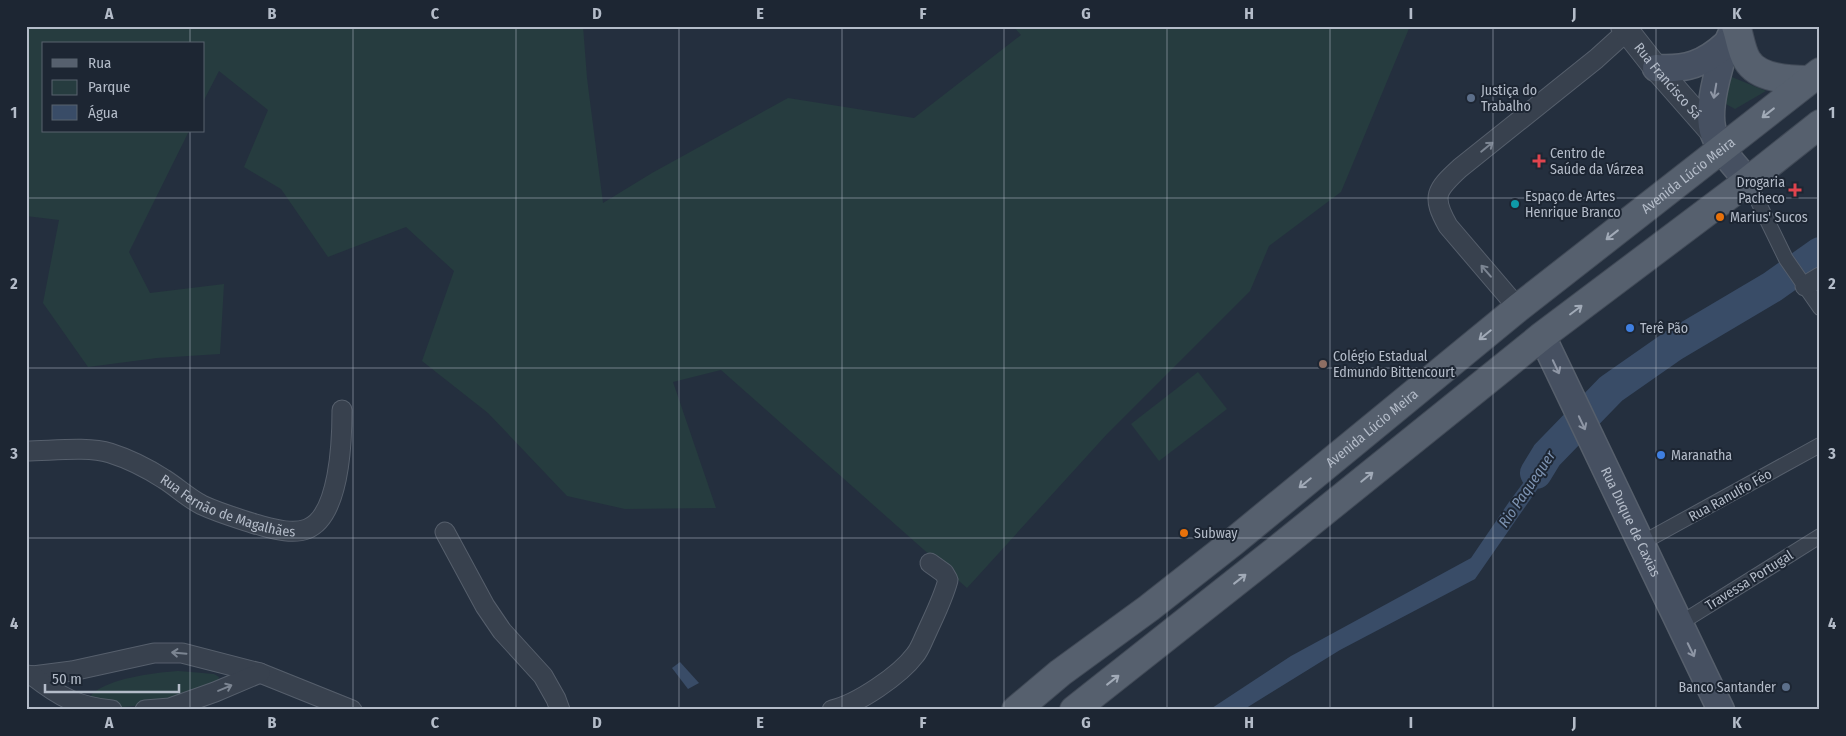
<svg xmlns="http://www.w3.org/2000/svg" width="1846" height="736" viewBox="0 0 1846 736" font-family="'Fira Sans Condensed',sans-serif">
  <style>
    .green { fill: #263c3f }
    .water { fill: #394c67 }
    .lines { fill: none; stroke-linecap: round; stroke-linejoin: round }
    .river { stroke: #394c67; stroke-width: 32 }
    .pedestrian-casing { stroke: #565f6c; stroke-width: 16 }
    .minor-casing { stroke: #565f6c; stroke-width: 21 }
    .tertiary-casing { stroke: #565f6c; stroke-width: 26 }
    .secondary-casing { stroke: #565f6c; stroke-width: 29 }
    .primary-casing { stroke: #414a57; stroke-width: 30 }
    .pedestrian { stroke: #38414e; stroke-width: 14 }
    .minor { stroke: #38414e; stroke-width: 19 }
    .tertiary { stroke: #38414e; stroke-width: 24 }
    .secondary { stroke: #465061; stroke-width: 26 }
    .primary { stroke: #56606e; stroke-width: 28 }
    .oneway { stroke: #8e96a5 }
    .oneway2 { stroke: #a1aab7 }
    .oneway3 { stroke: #7c8592 }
    .grid { fill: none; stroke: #b4bcc9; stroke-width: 1; stroke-opacity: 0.55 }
    .service-dot { fill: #5c6f8a; stroke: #1d2633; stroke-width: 2 }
    .health-dot { fill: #e0444e; stroke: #1d2633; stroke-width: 2 }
    .culture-dot { fill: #0f9aa8; stroke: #1d2633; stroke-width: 2 }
    .food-dot { fill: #e8710a; stroke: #1d2633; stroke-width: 2 }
    .shop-dot { fill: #3f7fe0; stroke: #1d2633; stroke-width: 2 }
    .education-dot { fill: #8d6e63; stroke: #1d2633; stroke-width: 2 }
    .labels { text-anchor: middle; stroke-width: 4; stroke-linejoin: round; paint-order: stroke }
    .street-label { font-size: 14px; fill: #b4bcc9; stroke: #1d2633 }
    .poi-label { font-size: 14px; fill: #b4bcc9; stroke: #1d2633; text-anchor: start }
    .water-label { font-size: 15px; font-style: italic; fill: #7c92b1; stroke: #1d2633 }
    .neatline { fill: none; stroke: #b4bcc9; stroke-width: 2 }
    .grid-label { font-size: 16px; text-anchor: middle; font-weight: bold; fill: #b4bcc9 }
  </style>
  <rect width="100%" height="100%" fill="#242f3e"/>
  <g class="green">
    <path d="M26,26h557l4,52 16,125 49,-30 136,-75 126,20 107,-83 -8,-9h397l-69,166 -72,54 -19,45 -143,143 -140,154 -246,-218 -48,12 43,126 -91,1 -58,-13 -79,-83 -66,-52 32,-90 -48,-44 -78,30 -47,-68 -37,-22 24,-57 -49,-39 -15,29v-56h-160v87h145l-60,121 21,41 74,-9 -4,70 -63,4 -69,9 -45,-64 16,-83 -33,-4z"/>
    <path d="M1727,75l39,16 -31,18 -11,-6z"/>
    <path d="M1198,372l29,37 -68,52 -28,-37z"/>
    <path d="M179,671l35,3 5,3 -1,8c-29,8 -105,35 -130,15 9,-21 71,-28 91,-29z"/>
  </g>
  <g class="water">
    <path d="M1560,433l6,15 -91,131 -135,71 -97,60h-34l82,-54 180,-98 38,-56z"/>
    <path d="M680,662l19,21 -11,6 -16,-21z"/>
  </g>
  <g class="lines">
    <path class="river" d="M1536,473l11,-18 64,-66 63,-44 98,-58 48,-34"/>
    <g class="pedestrian-casing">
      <g id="pedestrian">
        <path d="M1748,181l38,78 34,49"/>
        <path d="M1640,544l180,-99"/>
        <path d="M1679,624l141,-88"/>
      </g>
    </g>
    <g class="minor-casing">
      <g id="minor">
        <path d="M1805,286l15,-9"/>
        <path d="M1518,308l-70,-82c-17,-30 -12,-36 12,-58l136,-109 31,-28"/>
        <path id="s1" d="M26,451c24,0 62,-5 84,2 19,6 37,15 54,26 13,8 24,19 38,26 17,8 35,13 53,19 16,4 36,11 52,5 33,-13 35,-89 35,-119"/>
        <path d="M445,532l40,74 17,25 41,45 13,23 4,11"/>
        <path d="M26,675l7,1 39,-5 82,-18h28l78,20 92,37"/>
        <path d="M33,676c27,21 45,31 79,34"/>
        <path d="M145,710l25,-2 45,-16 45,-19"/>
        <path d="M832,710c26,-6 68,-35 83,-55 5,-6 8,-15 11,-21 8,-18 17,-35 22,-54l-4,-7 -14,-10"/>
      </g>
    </g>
    <g class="tertiary-casing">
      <g id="tertiary">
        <path id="s2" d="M1623,26l33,42 58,66"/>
      </g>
    </g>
    <g class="secondary-casing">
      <g id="secondary">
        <path d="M1735,26c-12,24 -31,83 -21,108 7,18 22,33 34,47"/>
        <path d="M1656,68c30,2 48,-4 70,-24"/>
        <path id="s3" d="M1542,336l179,374"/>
      </g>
    </g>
    <g class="primary-casing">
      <g id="primary">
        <path d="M1736,26c4,11 5,24 11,34 11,19 43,20 62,20"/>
        <path id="s4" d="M1016,710l44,-37 89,-65 84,-66 285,-234 302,-236"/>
        <path d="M1074,710l205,-162 263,-212 206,-155 72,-57"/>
      </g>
    </g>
    <use href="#pedestrian" class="pedestrian"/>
    <use href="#minor" class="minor"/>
    <use href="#tertiary" class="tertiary"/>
    <use href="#secondary" class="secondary"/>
    <use href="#primary" class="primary"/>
  </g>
  <defs><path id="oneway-shaft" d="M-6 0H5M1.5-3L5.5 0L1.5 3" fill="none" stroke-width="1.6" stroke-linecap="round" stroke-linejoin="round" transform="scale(1.25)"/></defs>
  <g class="oneway">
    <use href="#oneway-shaft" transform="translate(1715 91) rotate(100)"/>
    <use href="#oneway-shaft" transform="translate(1556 367) rotate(65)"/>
    <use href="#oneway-shaft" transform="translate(1582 423) rotate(65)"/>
    <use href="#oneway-shaft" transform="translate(1691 650) rotate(64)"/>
  </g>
  <g class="oneway2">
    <use href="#oneway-shaft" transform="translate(1768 113) rotate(142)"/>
    <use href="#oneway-shaft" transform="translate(1612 235) rotate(142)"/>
    <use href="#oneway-shaft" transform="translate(1576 310) rotate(-37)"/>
    <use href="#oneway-shaft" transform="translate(1485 335) rotate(141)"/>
    <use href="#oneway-shaft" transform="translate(1367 477) rotate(-39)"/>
    <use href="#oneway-shaft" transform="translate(1305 483) rotate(141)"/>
    <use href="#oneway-shaft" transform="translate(1240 579) rotate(-38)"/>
    <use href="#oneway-shaft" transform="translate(1113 680) rotate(-38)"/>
  </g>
  <g class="oneway3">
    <use href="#oneway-shaft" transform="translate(1487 147) rotate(-39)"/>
    <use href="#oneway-shaft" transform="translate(1486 271) rotate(-131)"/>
    <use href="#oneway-shaft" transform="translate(179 653) rotate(-175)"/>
    <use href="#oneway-shaft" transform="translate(225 688) rotate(-23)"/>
  </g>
  <path class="grid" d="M190,26v18M353,26v684M516,26v684M679,26v684M842,26v684M1004,26v684M1167,26v684M1330,26v684M1493,26v684M1656,26v684M190,131v579M26,198h1794M26,368h1794M26,538h1794"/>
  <g class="service-dot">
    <circle cx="1471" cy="98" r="5"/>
    <circle cx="1786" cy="687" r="5"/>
  </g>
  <g class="health-dot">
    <path d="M1536.5 153.5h5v5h5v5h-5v5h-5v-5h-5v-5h5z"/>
    <path d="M1792.5 182.5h5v5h5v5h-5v5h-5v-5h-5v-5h5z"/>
  </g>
  <circle class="culture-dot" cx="1515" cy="204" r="5"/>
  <g class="food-dot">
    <circle cx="1720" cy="217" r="5"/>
    <circle cx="1184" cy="533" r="5"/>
  </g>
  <g class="shop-dot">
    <circle cx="1630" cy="328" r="5"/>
    <circle cx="1661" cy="455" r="5"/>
  </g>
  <circle class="education-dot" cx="1323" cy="364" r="5"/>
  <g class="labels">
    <g class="street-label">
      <text dy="5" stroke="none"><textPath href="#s2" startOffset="71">Rua Francisco Sá</textPath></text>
      <text dy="5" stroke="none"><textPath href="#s4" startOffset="859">Avenida Lúcio Meira</textPath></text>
      <text dy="5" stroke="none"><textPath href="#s4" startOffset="454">Avenida Lúcio Meira</textPath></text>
      <text transform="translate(1730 495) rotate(-29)" y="5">Rua Ranulfo Féo</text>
      <text dy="5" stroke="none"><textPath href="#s1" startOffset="215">Rua Fernão de Magalhães</textPath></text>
      <text dy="5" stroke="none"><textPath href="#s3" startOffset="206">Rua Duque de Caxias</textPath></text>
      <text transform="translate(1749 580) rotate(-32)" y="5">Travessa Portugal</text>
    </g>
    <g class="poi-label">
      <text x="1481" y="95">Justiça do<tspan x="1481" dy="16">Trabalho</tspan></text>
      <text x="1550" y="158">Centro de<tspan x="1550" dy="16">Saúde da Várzea</tspan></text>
      <text x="1785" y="187" text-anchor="end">Drogaria<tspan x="1785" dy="16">Pacheco</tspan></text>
      <text x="1525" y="201">Espaço de Artes<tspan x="1525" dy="16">Henrique Branco</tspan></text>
      <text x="1730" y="222">Marius' Sucos</text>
      <text x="1640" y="333">Terê Pão</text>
      <text x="1333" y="361">Colégio Estadual<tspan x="1333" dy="16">Edmundo Bittencourt</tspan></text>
      <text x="1671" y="460">Maranatha</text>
      <text x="1194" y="538">Subway</text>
      <text x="1776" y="692" text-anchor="end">Banco Santander</text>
    </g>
    <g class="water-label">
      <text transform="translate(1527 489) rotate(-56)" y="5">Rio Paquequer</text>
    </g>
  </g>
  <rect width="1846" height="736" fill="none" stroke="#1d2633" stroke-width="55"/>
  <rect x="42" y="42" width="162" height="90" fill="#1d2633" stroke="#59626f"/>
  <rect x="52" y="59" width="25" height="8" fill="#56606e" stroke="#59626f"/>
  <text x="88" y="68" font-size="15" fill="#b4bcc9">Rua</text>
  <rect x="52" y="80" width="25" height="15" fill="#263c3f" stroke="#59626f"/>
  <text x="88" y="92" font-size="15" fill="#b4bcc9">Parque</text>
  <rect x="52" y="105" width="25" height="15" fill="#394c67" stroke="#59626f"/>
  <text x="88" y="118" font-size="15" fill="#b4bcc9">Água</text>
  <path d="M45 684v8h134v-8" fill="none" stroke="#b4bcc9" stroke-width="2.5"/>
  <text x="52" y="684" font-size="15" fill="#b4bcc9" stroke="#1d2633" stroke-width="4" paint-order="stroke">50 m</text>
  <rect x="28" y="28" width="1790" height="680" class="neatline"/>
  <g class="grid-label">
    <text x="109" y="19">A</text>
    <text x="272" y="19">B</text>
    <text x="435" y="19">C</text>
    <text x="597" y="19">D</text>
    <text x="760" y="19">E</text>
    <text x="923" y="19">F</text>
    <text x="1086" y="19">G</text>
    <text x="1249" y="19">H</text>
    <text x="1411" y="19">I</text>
    <text x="1574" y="19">J</text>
    <text x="1737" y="19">K</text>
    <text x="14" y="118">1</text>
    <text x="1832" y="118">1</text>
    <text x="14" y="289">2</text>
    <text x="1832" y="289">2</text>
    <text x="14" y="459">3</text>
    <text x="1832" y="459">3</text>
    <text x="14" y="629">4</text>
    <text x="1832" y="629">4</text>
    <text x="109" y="728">A</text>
    <text x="272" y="728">B</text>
    <text x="435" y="728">C</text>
    <text x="597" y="728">D</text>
    <text x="760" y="728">E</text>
    <text x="923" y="728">F</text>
    <text x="1086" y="728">G</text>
    <text x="1249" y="728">H</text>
    <text x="1411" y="728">I</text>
    <text x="1574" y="728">J</text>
    <text x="1737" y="728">K</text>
  </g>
</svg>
